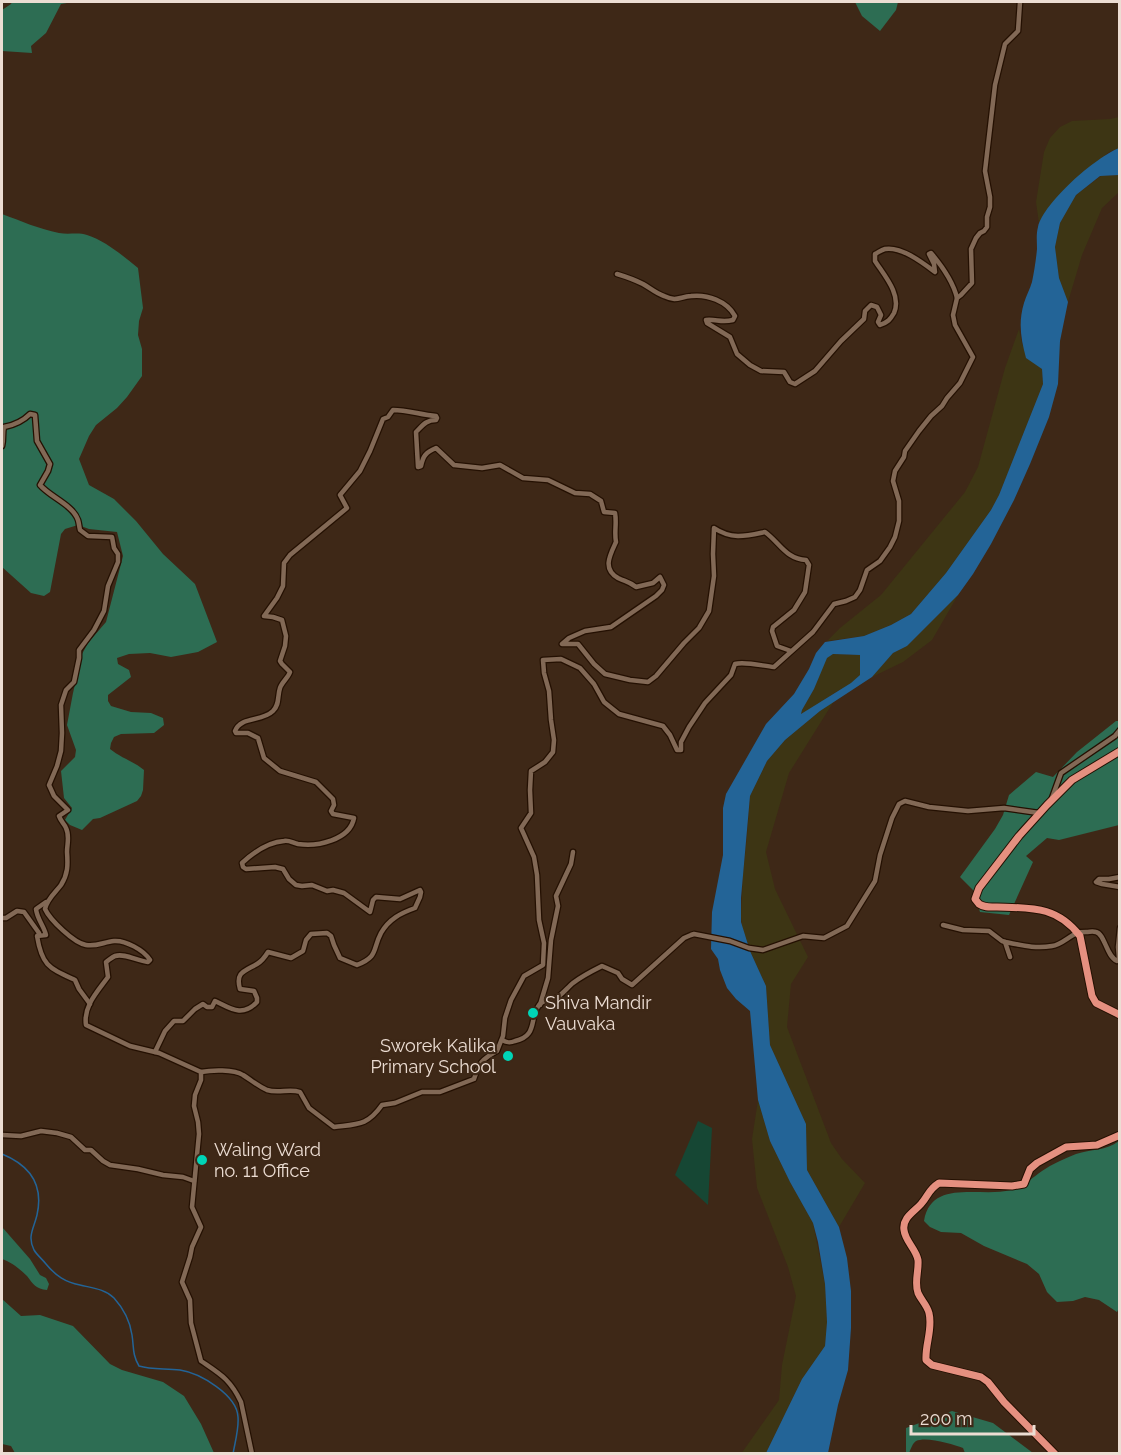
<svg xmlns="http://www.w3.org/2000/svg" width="1121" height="1455" viewBox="0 0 1121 1455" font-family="Raleway,sans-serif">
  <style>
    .green { fill: #164734 }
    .forest { fill: #2d6d53 }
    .sand { fill: #3d3514 }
    .water { fill: #236497; fill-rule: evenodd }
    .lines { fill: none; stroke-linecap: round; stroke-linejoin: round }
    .stream { stroke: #236497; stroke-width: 1.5 }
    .minor-casing { stroke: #241002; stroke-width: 7 }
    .trunk-casing { stroke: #241002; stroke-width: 9 }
    .minor { stroke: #826956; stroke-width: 4.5 }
    .trunk { stroke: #e59080; stroke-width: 7 }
    .poi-dot { fill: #00d5b7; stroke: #3e2817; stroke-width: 2 }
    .labels { text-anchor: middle; stroke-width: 4.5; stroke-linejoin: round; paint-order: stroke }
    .poi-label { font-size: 18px; fill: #ecddd3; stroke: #3e2817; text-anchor: start }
  </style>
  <rect width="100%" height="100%" fill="#3e2817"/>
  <path class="green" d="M698,1121l14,7 -4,77 -33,-30z"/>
  <g class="forest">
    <path d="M12,2h61l-12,2 -15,29 -15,13 1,7 -30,-2v-41l9,-6z"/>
    <path d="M855,2h43l-2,8 -16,21 -18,-15z"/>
    <path d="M2,214c19,7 37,15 57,19 10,2 19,-1 28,2 19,6 36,21 51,33l5,40 -4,13 -1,14 4,14v27l-15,21 -10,11 -21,17 -7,11 -10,23 10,26 25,14 22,22 27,33 32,30 22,58 -19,10 -27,5 -21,-4 -21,1 -12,4 1,6 11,6 2,7 -23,18v6l3,5 20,6 20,1 12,5 1,7 -10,8 -33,1 -7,3 -3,6 -1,6c11,9 23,12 34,21l-1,20 -2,6 -4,5 -37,17 -7,1 -11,11 -12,-5 -5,-5 7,-12 -8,-10 -3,-27 14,-14 1,-7 -9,-25 6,-32 9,-39 6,-11 18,-21 17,-66 -6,-24 -28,-3 -11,-4 -13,4 -4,5 -11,58 -6,4 -13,-3 -29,-26z"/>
    <path d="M1116,721h3v104l-60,15 -12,-2 -21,18 7,6 -24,53 -29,-3 -7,-22 -13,-13 35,-48 8,-14 6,-20 27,-23 17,5 24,-25z"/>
    <path d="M1119,1141v167l-2,4 -18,-12 -14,-3 -12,4 -16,1 -10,-10 -8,-18 -12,-10 -43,-18 -23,-13 -20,-1 -11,-5 -6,-6c7,-43 57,-23 87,-31 12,-3 21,-12 31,-19 10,-7 22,-12 34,-17 15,-5 30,-3 43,-13z"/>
    <path d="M2,1227l28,32 10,16 6,3 3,6 -2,6c-11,-1 -14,-6 -20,-14 -7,-7 -16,-14 -25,-17z"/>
    <path d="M2,1299l19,17 19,-1 33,11 37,38 12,6 41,12 21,14 17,28 13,29h-199l-4,-7 -9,-2z"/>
    <path d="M952,1411l41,12 40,30h-68l-2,-5c-10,-4 -37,-12 -47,-7 -4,3 -5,8 -7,12h-3v-25z"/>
  </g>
  <g class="sand">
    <path d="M1119,117v31l-10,4 -21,17 -42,42 -7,12 -3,-21 8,-50 6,-14 10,-11 12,-6 38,-2z"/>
    <path d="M1119,175v17l-17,16 -20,47 -14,47 -9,-24 -4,-31 5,-24 16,-28 25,-19z"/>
    <path d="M1019,329l3,15 20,25 1,15 -44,111 -8,15 -45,63 -35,41 -20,11 -27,11 -37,5 13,-13 41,-33 84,-103 13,-25 27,-99z"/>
    <path d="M958,595l-26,45 -29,22 -31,15 21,-24 14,-7z"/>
    <path d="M833,654l27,1v20l-9,9 -15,8 -35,23 1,-5 12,-21 12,-31z"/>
    <path d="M834,701l-45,72 -23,79 9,37 33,68 -17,27 -4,43 44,116 11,16 23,24 -26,44 -32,-57 -1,-46 -36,-79 -4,-59 -16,-35 -8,-25 -1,-10 2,-42 4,-38 3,-40 17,-35 18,-21 35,-29z"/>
    <path d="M758,1100l12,41 20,41 23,41 12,61 2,38 -2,24 -23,33 -36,74 -25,1 38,-54 3,-35 14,-69 -8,-29 -31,-79 -5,-49z"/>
  </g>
  <path class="water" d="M1119,148v27l-19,1 -24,19 -16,28 -5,24 4,31 9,24 -8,39 -2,43 -9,33 -19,47 -16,36 -23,44 -18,30 -15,21 -51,51 -14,7 -21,24 -52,34 -35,29 -18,21 -17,35 -9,102v24l9,29 16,35 4,59 36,79 1,46 32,57 8,31 4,33v37l-3,42 -10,35 -10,48h-62l36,-74 23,-33 2,-24 -2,-38 -7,-42 -5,-19 -23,-41 -20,-41 -12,-41 -8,-89 -14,-12 -9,-11 -7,-18 -2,-11 -7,-10 1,-37 11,-57v-47l3,-14 40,-70 28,-30 15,-25 7,-16 9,-11 39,-6 27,-11 20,-11 35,-41 45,-63 8,-15 44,-111 -1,-15 -16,-11c-5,-19 -8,-35 -2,-55 2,-7 6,-14 8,-21 2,-10 4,-22 5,-33 0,-7 -1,-15 1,-22 6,-25 58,-70 81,-79zM833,654l27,1v20l-9,8 -50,31 1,-4 12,-21 13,-31z"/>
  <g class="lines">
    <path class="stream" d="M2,1154c27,11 42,30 35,61 -3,13 -10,21 -3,35 3,5 8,9 12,14 10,12 19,18 34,21 12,3 25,4 34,13 9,10 16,23 18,37 2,12 0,19 7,31 13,4 27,2 41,4 20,3 57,25 58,47 1,12 -3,25 -5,37"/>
    <g class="minor-casing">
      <g id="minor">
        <path d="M617,274c10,3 18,6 26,10 7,4 14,10 21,12 13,6 15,1 27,0 16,-2 36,5 44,20l-2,4c-12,3 -16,-1 -27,0l1,3 23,14 7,17 13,11 11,6 23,1 6,10 5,2 20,-13 26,-30 23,-22 1,-8 6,-6 6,2 4,8 -3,7 2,3c8,-3 10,-5 14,-12 8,-18 -10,-38 -19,-52v-7c4,-2 6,-4 10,-5 16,-3 38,14 50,23l-1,-8 -5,-10 2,-1c11,13 22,28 26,45"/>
        <path d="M2,446c2,-7 0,-13 2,-19 11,-2 19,-6 26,-13l5,1 2,26 13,23 -2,7 -8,14c10,12 33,20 38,35 1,3 1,6 2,10l8,6 24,1 2,11 4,6v8l-10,24 -4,25 -10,19 -15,20v8l-5,24 -8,8 -5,15 1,28 -1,18 -4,15 -8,19 5,11 14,14 -9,6c2,6 5,7 7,12 4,8 1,16 1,24 1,13 1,22 -6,33 -6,8 -14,14 -16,24 5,11 29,34 41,36 10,2 18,-3 28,-4 11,-1 30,9 36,19l-2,2c-11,-1 -23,-9 -33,-6 -3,1 -6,4 -9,6l2,15c-10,14 -25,29 -22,48l44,21 29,7 42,19v8l-6,15 -1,11 4,16 1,12 -7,73 9,20 -9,20 -2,10 -8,25 8,18 1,23 10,38c19,13 29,18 40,41l11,52"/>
        <path d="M1052,798l9,-25 54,-37 5,-6"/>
        <path d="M1120,877l-11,2h-10l-3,3 6,2 18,3"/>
        <path d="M46,902l-10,7c1,10 8,17 10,26l-9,1c5,30 12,32 38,44l4,9 11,15"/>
        <path d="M2,918h4l11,-7 7,1 15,21 -1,3"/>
        <path d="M943,925l20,5 26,1 13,10 3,1"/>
        <path d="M1010,957l-5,-15c16,3 30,7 47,4 9,-1 16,-9 25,-13 2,-1 7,-1 9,-1 4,0 6,-1 10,0 9,2 10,24 21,29l2,-3 -1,-11 2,-19"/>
        <path d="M540,1005l8,-27 3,-38 7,-34 -2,-10 15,-32 2,-12"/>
        <path d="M502,1040c5,3 8,3 13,1 23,-5 14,-22 24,-36 6,-7 11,-4 17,-7 6,-3 12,-11 17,-15 9,-7 19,-12 29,-17l16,7 4,6 10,6 52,-47 7,-3 3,-1 36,7 19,7 14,2 40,-14 21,2 23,-12 28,-45 5,-26 12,-37 7,-14 6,-3 24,6 39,4 36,-3 35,5"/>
        <path d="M155,1052l10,-21 9,-10h9l12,-12 8,-5 4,3h5l3,-6c15,7 27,17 42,1v-4l-3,-7 -14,-2c-5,-17 5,-18 17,-25 5,-3 8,-7 11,-12l23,6 12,-7 3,-11 5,-6 16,-1 4,3 3,9 6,13 17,7c22,-9 15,-15 24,-32 8,-14 20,-20 34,-25l5,-11 1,-5 -1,-2 -20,9 -24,-2 -3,3 -3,12 -26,-19 -11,-3 -6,1 -15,-6 -10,1 -6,-1 -7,-6 -6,-10 -8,-2 -29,2 -3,-2 -1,-4c12,-11 26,-21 42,-22 5,-1 9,2 14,3 19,3 52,-4 56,-26l-21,-4 -2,-3 3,-6 -1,-6 -17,-17 -36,-11 -16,-13 -6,-20 -10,-5h-12l-1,-2c6,-15 27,-9 38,-20 7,-7 4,-14 7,-23 2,-6 8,-10 10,-16l-8,-8 -2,-3 5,-15 1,-10 -4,-16 -9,-3 -9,-1 13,-18 6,-12 1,-23 6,-8 57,-47 -7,-13 20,-24 10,-20 13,-32 5,-2 5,-7c15,0 28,5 43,6l1,2 -1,2c-10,0 -13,5 -20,12l2,35 3,-1c2,-10 5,-14 15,-18l18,17 28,3 18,-3 23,13 25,2 27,13 15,1 11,7 3,11 11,1c2,10 -1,19 1,29 -6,13 -14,27 2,36 8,4 10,3 18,9l17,-4 7,-6 4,8 -2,5 -6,6 -45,31 -26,4 -16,7 -7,6h16l16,20 11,10 25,6 18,2 8,-6 28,-33 15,-15 10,-17 5,-35 -1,-22 1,-26c18,12 32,8 51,4 15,11 21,27 41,28l3,5 -4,27 -11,18 -21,17 -1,4 5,15 14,5"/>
        <path d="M201,1072c10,-2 33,-3 42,3 8,5 15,11 24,15 12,4 22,-2 33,2l9,16 25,19c24,-3 33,-1 48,-22l13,-2 27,-11h18l34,-13c5,-16 8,-20 23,-28l6,-15 2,-18 6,-18 13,-24 19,-11 1,-22 -5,-23 -2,-45 -3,-18 -13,-29 10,-15 -1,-23 1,-19 14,-9 8,-10 1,-12 -3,-20 -2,-29 -5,-18 -1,-13 18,-1 19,9 14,16 10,18 15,12 44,12 7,9 7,15h4v-8l8,-15 16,-24 26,-28 4,-11c9,-3 28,2 39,3l39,-35 21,-28 12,-3 9,-4 5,-7 7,-20 13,-9 10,-14 5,-10 4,-16v-20l-6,-20 2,-10 9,-14 1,-6 14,-20 12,-15 11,-10 5,-8 13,-15 13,-26 -18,-32 -2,-10 4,-17 4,-3 11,-12 -1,-34 5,-11 4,-5 4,-2 3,-4v-10l3,-10v-10l-5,-26 10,-86 10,-41 13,-13 2,-29"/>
        <path d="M2,1135l19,1 20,-5 16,2 14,4 14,13h6l12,11 7,4 28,4 25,6 20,2 11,4"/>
      </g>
    </g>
    <g class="trunk-casing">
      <g id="trunk">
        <path d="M1120,751l-48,29 -25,25 -28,31 -40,52 -4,11 4,5c6,4 11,3 18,3 35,1 60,-1 83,29l12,60 4,7 24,12"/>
        <path d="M1055,1454l-51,-52 -16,-20 -7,-5 -49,-12 -6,-5c-1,-16 7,-31 3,-47 -2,-8 -8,-13 -11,-20 -4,-11 1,-22 0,-33 -2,-11 -13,-19 -14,-30 -2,-12 10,-18 17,-26 8,-9 7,-14 18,-21l73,3 12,-2 6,-15 7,-6 29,-16 31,-2 23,-10"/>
      </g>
    </g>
    <use href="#minor" class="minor"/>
    <use href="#trunk" class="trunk"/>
  </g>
  <g class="poi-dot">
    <circle cx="533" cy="1013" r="6"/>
    <circle cx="508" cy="1056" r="6"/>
    <circle cx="202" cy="1160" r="6"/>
  </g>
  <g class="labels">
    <g class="poi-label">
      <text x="545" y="1009">Shiva Mandir<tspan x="545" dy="21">Vauvaka</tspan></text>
      <text x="496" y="1052" text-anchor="end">Sworek Kalika<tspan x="496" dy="21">Primary School</tspan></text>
      <text x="214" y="1156">Waling Ward<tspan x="214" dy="21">no. 11 Office</tspan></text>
    </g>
  </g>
  <rect width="1121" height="1455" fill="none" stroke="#ecddd3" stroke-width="6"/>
  <path d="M911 1425v9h123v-9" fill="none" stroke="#ecddd3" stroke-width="3"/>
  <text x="920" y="1425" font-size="18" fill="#ecddd3" stroke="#3e2817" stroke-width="4.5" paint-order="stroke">200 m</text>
</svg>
